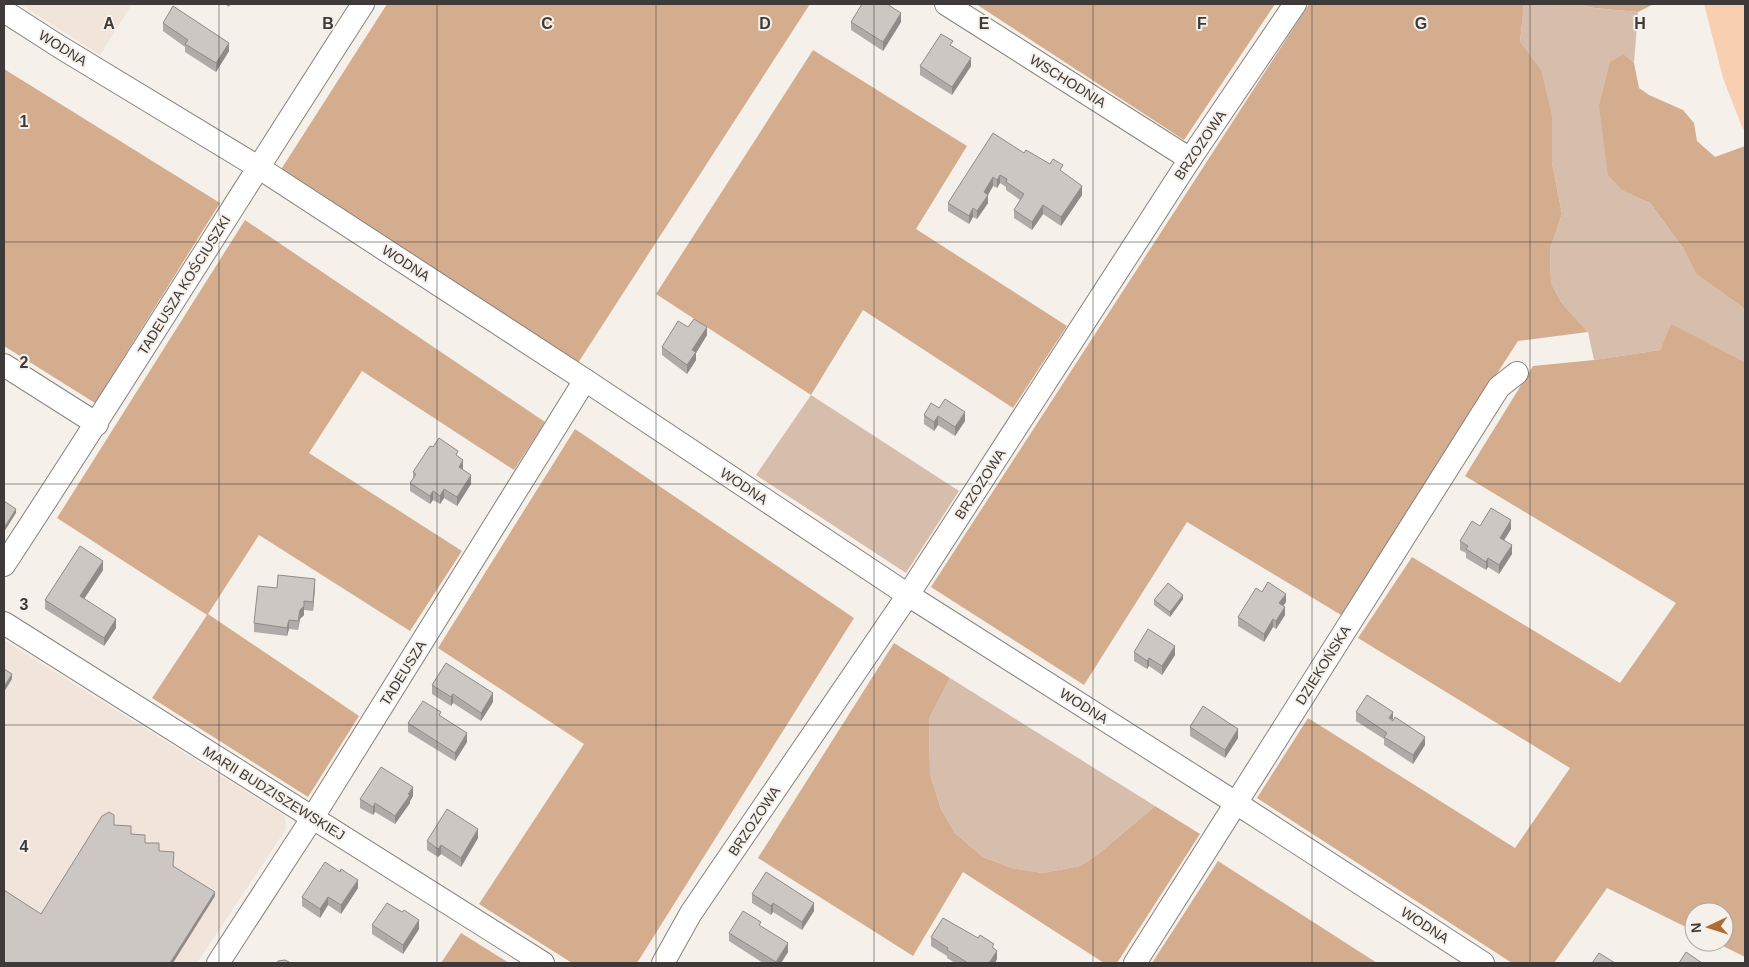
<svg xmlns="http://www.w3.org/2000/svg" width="1749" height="967" viewBox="0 0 1749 967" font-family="Arial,sans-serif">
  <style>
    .built { fill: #f1e4db }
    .green { fill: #d7beac }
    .forest { fill: #d4ad8f }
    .water { fill: #f8d0b1 }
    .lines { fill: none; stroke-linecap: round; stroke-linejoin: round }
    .street-casing { stroke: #87827e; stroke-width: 24 }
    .street { stroke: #fff; stroke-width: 22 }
    .wall { fill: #b0aba8 }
    .shaded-wall { fill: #908b88 }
    .building { fill: #cdc7c3; stroke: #908b88 }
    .grid { fill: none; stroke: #3d3a39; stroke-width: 1; stroke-opacity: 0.55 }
    .labels { text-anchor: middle; stroke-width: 4; stroke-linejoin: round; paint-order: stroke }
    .street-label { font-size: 14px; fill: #3d3a39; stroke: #f6f0eb }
    .grid-label { font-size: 16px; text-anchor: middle; font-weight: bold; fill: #3d3a39; stroke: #f6f0eb; stroke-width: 4; stroke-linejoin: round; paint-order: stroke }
  </style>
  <rect width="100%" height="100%" fill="#f6f0eb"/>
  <g class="built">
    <path d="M20,4h112l-32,51z"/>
    <path d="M4,640l281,176 1,13 -89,134h-193z"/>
  </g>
  <g class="green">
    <path d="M1524,4h54l16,4 44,4 -4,51 -10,-9 -1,137 27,12 33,45 13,26 49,35v53l-74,-37 -11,25 -66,10 -6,-28 -27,-30 -10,-19 -1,-34 12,-35 -10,-51v-48l-32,-73z"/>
    <path d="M811,395l148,96 -53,82 -150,-98z"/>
    <path d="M950,678l205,128 -58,49 -17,11 -37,7 -31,-5 -29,-11 -28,-24 -14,-24 -11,-35 -1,-55z"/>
  </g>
  <g class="forest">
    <path d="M387,4h423l-232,359 -298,-192z"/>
    <path d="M976,4h299l-91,136z"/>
    <path d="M1309,4h215l-4,38 21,28 11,45v48l10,51 -12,35 1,34 10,19 27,30 -70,9 -177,274 -154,-93 -103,163 -153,-98z"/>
    <path d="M1578,4h76l-16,8 -44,-4z"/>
    <path d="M813,50l154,96 -51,83 151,97 -54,82 -150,-98 -52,85 -155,-101z"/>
    <path d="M1624,54l10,9 5,25 10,7 34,15 11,13 3,18 18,16 30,-11v163l-49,-35 -13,-26 -33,-45 -27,-12 -15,-16 -9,-69 11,-44z"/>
    <path d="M4,69l216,134 -125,200 -91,-57z"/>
    <path d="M245,220l300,202 -31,48 -152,-99 -53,82 153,98 -52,80 -151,-96 -51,79 151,102 -51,81 -156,-99 55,-83 -150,-97z"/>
    <path d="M1671,324l74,38v595l-30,-15h9v-30h-30v19l-87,-43 -53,75h-42l-255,-165 51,-80 207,130 55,-80 -212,-130 54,-81 208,126 56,-80 -211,-127 68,-110 61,-6 66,-10z"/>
    <path d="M575,429l279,189 -217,345h-65l-93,-59 105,-160 -146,-96z"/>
    <path d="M894,643l56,35 -21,41 1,55 11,35 14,24 28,24 29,11 31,5 37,-7 17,-11 58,-49 45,28 -83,129h-13l-141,-91 -50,84 -155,-98z"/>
    <path d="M1218,861l159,102h-225z"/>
    <path d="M461,933l48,30h-68z"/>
  </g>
  <path class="water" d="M1704,4h41v127l-3,-4 -19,-49z"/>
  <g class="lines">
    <g class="street-casing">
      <g id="street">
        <path d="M946,4l244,155"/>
        <path d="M4,11l56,36 198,120 327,213 323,215 328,208 247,160"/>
        <path d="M4,365l93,59"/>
        <path d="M4,565c122,-186 239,-375 359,-561"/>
        <path d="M4,623l539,340"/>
        <path d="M218,963l95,-146 272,-437"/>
        <path d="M663,963l28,-50 217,-318 282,-436 105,-155"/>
        <path d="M1135,963l364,-576 18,-14"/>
      </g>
    </g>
    <use href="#street" class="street"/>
  </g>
  <g class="wall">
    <path d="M224,4h7l-2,3z"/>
    <path d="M851,22h50l-18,29 -32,-21z"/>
    <path d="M163,23l66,28 -13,21 -31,-20v-5l-22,-16z"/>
    <path d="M953,46l18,20 -19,29 -32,-20v-9z"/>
    <path d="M1024,153l39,19 19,23 -21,31 -18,-12 -11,16 -18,-12v-8l6,-10 -14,-10v-3l-6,-4 -3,5 -4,-2 -5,9v8l-11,16 -4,-2 -4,7 -21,-13v-8z"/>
    <path d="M688,327l19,8 -11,18v7l-9,14 -25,-19v-8z"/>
    <path d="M939,408l26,13 -10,15 -17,-11 -4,6 -10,-7v-9z"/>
    <path d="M433,447l25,10 5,12v1l8,14 -14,22 -13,-8 -4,6 -7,-4 -3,4 -20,-13v-8l3,-4v-7z"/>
    <path d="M1480,526l31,3 -7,11 8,14 -13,20 -11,-7 -2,3 -20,-12v-5l-6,-3v-9z"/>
    <path d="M103,570l-19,29 32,29 -12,18 -59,-37v-9z"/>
    <path d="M315,587l-2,24 -9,-1v5l-4,4 -2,11 -9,-1 -2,7 -33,-4v-9l23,-35z"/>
    <path d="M1262,592l24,10 -3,4 2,9 -9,14 -3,-2 -9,15 -26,-16v-9z"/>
    <path d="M1183,599l-13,18 -16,-12v-5z"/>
    <path d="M1134,652l41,3 -13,20 -13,-9 -2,3 -13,-8z"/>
    <path d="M432,685l61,17 -12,19 -28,-18 -2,3 -19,-12z"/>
    <path d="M1356,712l37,9 32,24 -12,19 -29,-19v-6l-28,-18z"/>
    <path d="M441,717l26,25 -12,19 -47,-29v-9z"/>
    <path d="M1190,727l48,11 -13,20 -35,-22z"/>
    <path d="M413,796l-3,5v2l-15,21 -20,-12 -2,3 -13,-7v-9z"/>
    <path d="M478,838l-17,29 -20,-13 -3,3 -11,-7v-9z"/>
    <path d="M340,872l18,16 -17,26 -13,-9 -8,13 -18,-12v-9z"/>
    <path d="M752,894l62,17 -12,19 -29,-18 -2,3 -19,-12z"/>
    <path d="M372,925l47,4 -16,25 -31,-20z"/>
    <path d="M729,933l59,19 -7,11h-18l-34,-22z"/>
    <path d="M931,937l63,11 3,11 -2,4h-40l-8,-5v-2l-16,-10z"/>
  </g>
  <g class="shaded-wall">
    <path d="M901,13v9l-18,29v-9z"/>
    <path d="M229,43v8l-13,21v-9z"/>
    <path d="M971,58v8l-19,29v-8z"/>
    <path d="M1000,175v8l-3,5v-8z"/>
    <path d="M993,177v9l-5,9v8l-11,16v-8l7,-19z"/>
    <path d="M1082,186v9l-21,31v-9z"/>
    <path d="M1043,205v9l-11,16v-8z"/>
    <path d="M973,208v9l-4,7v-8z"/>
    <path d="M707,327v8l-11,18v7l-9,14v-9l5,-15z"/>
    <path d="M965,412v9l-10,15v-9z"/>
    <path d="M938,416v9l-4,6v-9z"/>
    <path d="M463,460v9l-4,7v-9z"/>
    <path d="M471,475v9l-14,22v-9z"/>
    <path d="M444,489v9l-4,6v-8z"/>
    <path d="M433,491v9l-3,4v-8z"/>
    <path d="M16,509v4l-12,19v-4z"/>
    <path d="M1511,520v9l-11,18v-9z"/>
    <path d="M1512,545v9l-13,20v-9z"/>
    <path d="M1488,558v9l-2,3v-8z"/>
    <path d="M103,561v9l-23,35v-9z"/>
    <path d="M315,579v8l-2,24v-9z"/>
    <path d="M1286,594v8l-7,10v-9z"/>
    <path d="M1183,595v4l-13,18v-5z"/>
    <path d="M304,601v14l-4,4 -2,11 2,-20z"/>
    <path d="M1285,607v8l-9,14v-8z"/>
    <path d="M116,619v9l-12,18v-8z"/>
    <path d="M1273,619v8l-9,15v-8z"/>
    <path d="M289,620v9l-2,7v-8z"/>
    <path d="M1175,646v9l-13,20v-9z"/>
    <path d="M1149,658v8l-2,3v-8z"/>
    <path d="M12,674v5l-8,13v-5z"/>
    <path d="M493,693v9l-12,19v-8z"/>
    <path d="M453,694v9l-2,3v-9z"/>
    <path d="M1393,712v8l-4,-2z"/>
    <path d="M1238,729v9l-13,20v-8z"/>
    <path d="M467,733v9l-12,19v-8z"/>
    <path d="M1425,737v8l-12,19v-9z"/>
    <path d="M413,787v9l-3,5v2l-15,21v-8z"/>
    <path d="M375,803v9l-2,3v-8z"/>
    <path d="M478,829v9l-17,29v-9z"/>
    <path d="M441,845v9l-3,3v-8z"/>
    <path d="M358,880v8l-17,26v-9z"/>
    <path d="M215,892v4l-42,67h-3z"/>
    <path d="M328,897v8l-8,13v-9z"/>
    <path d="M773,903v9l-2,3v-9z"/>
    <path d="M814,903v8l-12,19v-8z"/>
    <path d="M419,920v9l-16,25v-9z"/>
    <path d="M788,943v9l-7,11h-5z"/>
    <path d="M997,951v8l-2,4h-6z"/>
  </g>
  <g class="building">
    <path d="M862,4h25l14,9 -18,29 -32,-20z"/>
    <path d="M173,6l56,37 -13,20 -31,-19 3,-4 -25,-17z"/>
    <path d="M941,34l12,7 -3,4 21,13 -19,29 -32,-21z"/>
    <path d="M993,133l31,20 2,-3 24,14 3,-5 10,6 -3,5 22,16 -21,31 -18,-12 -11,17 -18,-12 10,-16 -18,-12 1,-3 -7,-4 -3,5 -4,-3 -9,15 4,3 -11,16 -4,-3 -4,8 -21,-13z"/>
    <path d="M694,319l13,8 -15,23 4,2 -9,13 -25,-18 16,-26 10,6z"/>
    <path d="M945,399l20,13 -10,15 -17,-11 -4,6 -10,-7 7,-12 8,5z"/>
    <path d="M439,438l19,13 -2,4 7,5 -4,7 12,8 -14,22 -13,-8 -4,7 -7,-5 -3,5 -20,-13 6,-9 -3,-2 17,-26 3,1z"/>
    <path d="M4,501l12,8 -12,19z"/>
    <path d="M1491,508l20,12 -11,18 12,7 -13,20 -11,-7 -2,4 -20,-13 2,-3 -8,-5 12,-20 8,5z"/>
    <path d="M80,546l23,15 -23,35 36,23 -12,19 -59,-38z"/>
    <path d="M278,575l37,4 -2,23 -9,-1v5l-4,4 -2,11 -9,-1 -2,8 -33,-5 4,-37 19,2z"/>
    <path d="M1268,582l18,12 -7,9 6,4 -9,14 -3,-2 -9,15 -26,-17 18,-29 6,4z"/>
    <path d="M1168,583l15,12 -13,17 -16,-12z"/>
    <path d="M1148,629l27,17 -13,20 -13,-8 -2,3 -13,-9z"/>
    <path d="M446,663l47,30 -12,20 -28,-19 -2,3 -19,-12z"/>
    <path d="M4,669l8,5 -8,13z"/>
    <path d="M1367,695l26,17 -4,6 4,3 2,-4 30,20 -12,18 -29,-18 3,-4 -31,-21z"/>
    <path d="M423,701l18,11 -2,3 28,18 -12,20 -47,-30z"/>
    <path d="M1203,706l35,23 -13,21 -35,-23z"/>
    <path d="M381,767l32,20 -5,7 2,1 -15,21 -20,-13 -2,4 -13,-8z"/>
    <path d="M447,809l31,20 -17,29 -20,-13 -3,4 -11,-8z"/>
    <path d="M109,812l5,3v10l17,1v8l14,1v8h14v8l15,1 -1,14 42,26 -45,71h-166v-73l37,24 61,-98z"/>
    <path d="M325,862l15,10 1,-3 17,11 -17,25 -13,-8 -8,12 -18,-12z"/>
    <path d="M766,872l48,31 -12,19 -29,-19 -2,3 -19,-12z"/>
    <path d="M387,903l15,9 2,-2 15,10 -16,25 -31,-20z"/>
    <path d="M743,911l18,11 -2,3 29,18 -12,19 -47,-29z"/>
    <path d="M943,918l35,20 2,-3 14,9 -2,3 5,4 -8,12h-21l-21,-13 1,-2 -17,-11z"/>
    <path d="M1686,952l16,11h-23z"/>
    <path d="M1599,953l16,10h-23z"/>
    <path d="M285,960l6,3h-14l1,-2z"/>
  </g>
  <path class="grid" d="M219,4v959M437,4v959M656,4v959M874,4v959M1093,4v959M1312,4v959M1530,4v959M4,242h1741M4,484h1741M4,725h1741"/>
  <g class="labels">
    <g class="street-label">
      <text transform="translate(63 48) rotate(32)" y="5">WODNA</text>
      <text transform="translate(1068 81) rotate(32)" y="5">WSCHODNIA</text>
      <text transform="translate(1200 145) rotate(-56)" y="5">BRZOZOWA</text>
      <text transform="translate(406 263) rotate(33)" y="5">WODNA</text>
      <text transform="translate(184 285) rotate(-58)" y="5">TADEUSZA KOŚCIUSZKI</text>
      <text transform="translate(980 484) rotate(-57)" y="5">BRZOZOWA</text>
      <text transform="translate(744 486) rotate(34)" y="5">WODNA</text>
      <text transform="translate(1323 665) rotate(-58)" y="5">DZIEKOŃSKA</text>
      <text transform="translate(403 673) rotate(-58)" y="5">TADEUSZA</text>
      <text transform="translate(1084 706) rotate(32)" y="5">WODNA</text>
      <text transform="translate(274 793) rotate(32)" y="5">MARII BUDZISZEWSKIEJ</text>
      <text transform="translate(754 821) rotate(-56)" y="5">BRZOZOWA</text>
      <text transform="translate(1425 925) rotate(33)" y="5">WODNA</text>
    </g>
  </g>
  <g class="grid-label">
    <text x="109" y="29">A</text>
    <text x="328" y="29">B</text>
    <text x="547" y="29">C</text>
    <text x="765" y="29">D</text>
    <text x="984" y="29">E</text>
    <text x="1202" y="29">F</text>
    <text x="1421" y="29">G</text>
    <text x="1640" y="29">H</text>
    <text x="24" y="127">1</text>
    <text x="24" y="368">2</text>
    <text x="24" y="610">3</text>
    <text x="24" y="852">4</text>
  </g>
  <rect width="1749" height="967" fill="none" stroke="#3d3a39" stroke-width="10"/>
  <g transform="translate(1709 927) rotate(266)"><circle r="24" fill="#f6f0eb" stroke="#aca7a4"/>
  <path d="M0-4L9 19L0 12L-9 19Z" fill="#ad6c35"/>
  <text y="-8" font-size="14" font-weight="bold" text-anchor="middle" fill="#3d3a39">N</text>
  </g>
</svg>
